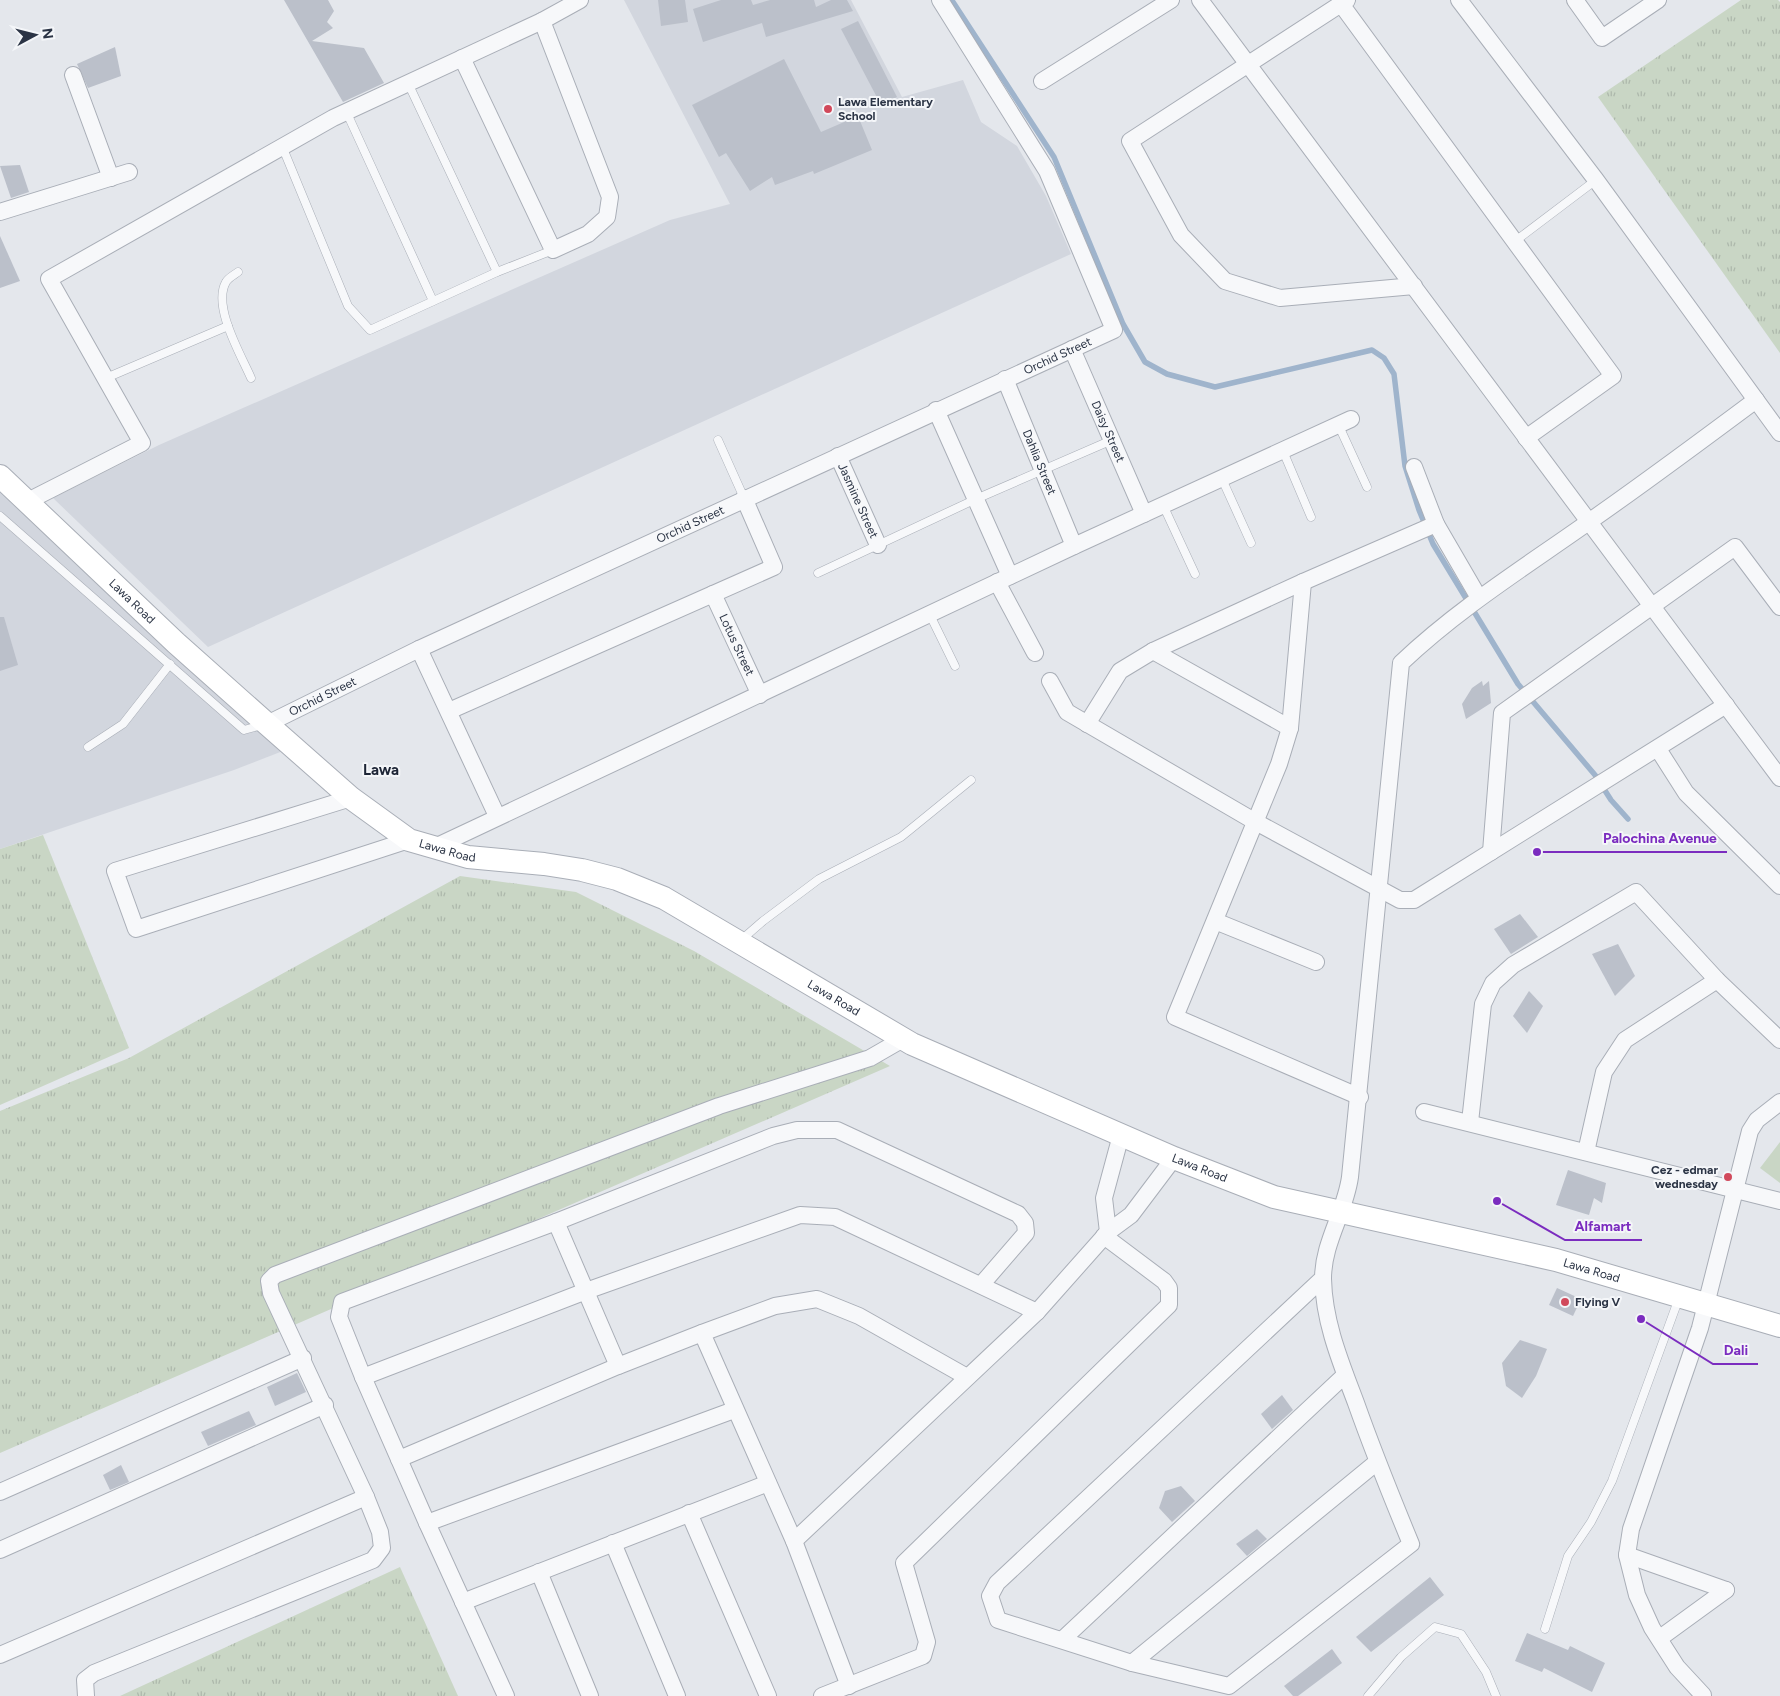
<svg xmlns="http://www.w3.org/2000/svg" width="1780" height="1696" viewBox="0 0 1780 1696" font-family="Figtree,sans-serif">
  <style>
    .built { fill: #d2d6de }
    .grass { fill: url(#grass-tufts) }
    .green { fill: #c9d6c5 }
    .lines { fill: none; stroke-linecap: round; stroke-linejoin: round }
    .stream { stroke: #9fb4cc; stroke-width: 5.5 }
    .building { fill: #bbc0ca }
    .service-casing { stroke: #a9aeb7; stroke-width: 9 }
    .minor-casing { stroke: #a9aeb7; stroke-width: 18 }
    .secondary-casing { stroke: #a9aeb7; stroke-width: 24 }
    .service { stroke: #f7f8fa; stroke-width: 8 }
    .minor { stroke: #f7f8fa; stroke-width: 16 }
    .secondary { stroke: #fff; stroke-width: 22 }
    .poi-dot { fill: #d1495b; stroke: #f4f6f9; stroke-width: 2 }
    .labels { text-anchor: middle; stroke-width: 4; stroke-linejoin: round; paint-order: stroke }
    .poi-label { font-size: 12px; font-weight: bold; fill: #2b3445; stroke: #f4f6f9; text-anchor: start }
    .street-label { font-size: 12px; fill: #2b3445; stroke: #f4f6f9 }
    .quarter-label { font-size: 15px; font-weight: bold; fill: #1d2536; stroke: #f4f6f9 }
    .leader { fill: none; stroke: #7b2cbf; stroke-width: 2 }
    .callout-dot { fill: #7b2cbf; stroke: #f4f6f9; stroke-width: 2 }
    .callout-label { font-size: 14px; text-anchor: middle; font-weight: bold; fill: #7b2cbf; stroke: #f4f6f9; stroke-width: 4; stroke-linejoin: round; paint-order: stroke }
  </style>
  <defs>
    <pattern id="grass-tufts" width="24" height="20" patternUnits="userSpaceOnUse" patternTransform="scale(1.25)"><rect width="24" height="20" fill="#c9d6c5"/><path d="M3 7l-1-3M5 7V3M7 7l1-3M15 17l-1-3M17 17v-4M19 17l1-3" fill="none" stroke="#adb8ab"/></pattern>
  </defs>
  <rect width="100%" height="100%" fill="#e4e7ec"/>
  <g class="built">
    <path d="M624,0h227l51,97 61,-17 18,42 36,24 29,50 25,58 -863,393 -155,-149 106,-53 511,-225 60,-16z"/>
    <path d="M0,491l288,258 -54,21 -234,79z"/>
  </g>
  <g class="grass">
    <path d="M1741,0h37l2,2v351l-182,-256z"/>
    <path d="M43,835l86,213 -129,57v-256z"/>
    <path d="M460,876l116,16 118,59 196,115 -890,387v-342l129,-53z"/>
    <path d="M400,1567l58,129h-338z"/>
  </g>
  <path class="green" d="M1780,1142v41l-20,-15z"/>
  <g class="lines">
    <path class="stream" d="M953,2l101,155 69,167 22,38 22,12 48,13 157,-37 12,8 10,16 11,92 14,44 14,34 85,140 77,91 16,25 17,19"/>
  </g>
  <g class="building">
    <path d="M284,0h44l6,11 -7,11 6,6 -21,13 52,7 20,35 -41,19z"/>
    <path d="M658,0h27l3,22 -27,4z"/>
    <path d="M721,0h30l2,5 17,-5h44l2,7 15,-7h16l6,11 -87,26 -4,-14 -59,19 -10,-33z"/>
    <path d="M858,21l39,76 -16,8 -40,-76z"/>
    <path d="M115,47l6,29 -33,12 -11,-24z"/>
    <path d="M784,59l37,73 37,-16 14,34 -58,24 -1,-3 -38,14 -3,-8 -22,14 -24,-38 -7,4 -27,-52z"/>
    <path d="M20,165l9,27 -18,6 -11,-32z"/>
    <path d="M0,236l20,45 -20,7z"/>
    <path d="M0,617h4l14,48 -18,6z"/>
    <path d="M1482,681l1,5 6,-5 2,22 -25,16 -4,-15 10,-16z"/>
    <path d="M1520,914l18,23 -27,17 -17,-25z"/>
    <path d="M1618,944l17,32 -20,20 -23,-42z"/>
    <path d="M1529,991l14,15 -16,27 -14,-17z"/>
    <path d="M1568,1170l38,13 -4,20 -8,-5 -5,17 -33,-10z"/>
    <path d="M1557,1288l24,11 -8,17 -24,-11z"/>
    <path d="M1520,1340l27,9 -11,27 -14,22 -16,-12 -4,-23z"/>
    <path d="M297,1373l9,19 -31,14 -8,-19z"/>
    <path d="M1282,1395l11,15 -21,19 -11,-15z"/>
    <path d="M249,1411l7,14 -48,21 -7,-14z"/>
    <path d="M121,1465l8,17 -19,8 -7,-15z"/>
    <path d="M1181,1486l14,15 -23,21 -13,-14 6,-17z"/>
    <path d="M1257,1529l10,10 -20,17 -11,-12z"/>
    <path d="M1430,1577l14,18 -73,57 -15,-15z"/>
    <path d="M1527,1633l41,17 2,-4 35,17 -13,29 -48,-24 -2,4 -27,-11z"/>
    <path d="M1332,1649l10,14 -44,33h-5l-9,-10z"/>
  </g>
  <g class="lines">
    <g class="service-casing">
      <g id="service">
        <path d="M408,83l89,189"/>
        <path d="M346,111l87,190"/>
        <path d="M282,146l66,160 22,24 127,-58 56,-22"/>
        <path d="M1514,242l82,-62"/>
        <path d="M238,272c-4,3 -10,6 -12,10 -14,24 15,73 25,96"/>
        <path d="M106,378l122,-52"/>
        <path d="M1338,424l29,63"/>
        <path d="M718,440l26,58"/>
        <path d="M1283,451l28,66"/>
        <path d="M1222,479l29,64"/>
        <path d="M1163,505l32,69"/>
        <path d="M0,516l244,214 18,-5"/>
        <path d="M818,573l158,-74 136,-59"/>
        <path d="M930,615l25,51"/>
        <path d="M88,747l35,-23 47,-60"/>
        <path d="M740,941l23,-20 56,-42 82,-42 70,-57"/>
        <path d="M1545,1629l23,-73 23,-34 21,-41 67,-183"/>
        <path d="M1368,1696l33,-39 34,-30 26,7 25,38 10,24"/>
      </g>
    </g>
    <g class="minor-casing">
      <g id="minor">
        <path d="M1200,0l580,778"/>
        <path d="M1347,0l-217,141 51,94 44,46 55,17 134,-12"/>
        <path d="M1459,0l137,180 184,253"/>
        <path d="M1575,0l27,38 56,-38"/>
        <path d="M1341,4l272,372 -87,62"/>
        <path d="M462,58l91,192 35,-16 19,-17 3,-20 -68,-176"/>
        <path d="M73,75l38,103"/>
        <path d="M1042,81l129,-81"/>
        <path d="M0,212l129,-40"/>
        <path id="s1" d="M1072,349l72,165"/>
        <path id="s2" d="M1005,379l69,167"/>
        <path d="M936,410l74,166"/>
        <path id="s3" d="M838,456l40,89"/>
        <path d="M1414,467l22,57 43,74"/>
        <path d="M26,502l116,-59 -93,-164 284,-161 209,-97 38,-21"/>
        <path d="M997,582l38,71"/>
        <path d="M1303,582l-13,146 -11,36 -104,253 185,80"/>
        <path id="s4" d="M713,594l47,101"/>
        <path d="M419,649l78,167"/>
        <path d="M1153,651l137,77"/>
        <path d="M1050,681l17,31 187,109 146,79h14l312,-195"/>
        <path d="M449,711l325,-144 -30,-69"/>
        <path id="s5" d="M267,724l152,-75 695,-319 -67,-159 -107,-171"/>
        <path d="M1087,724l33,-53 33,-20 150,-69 133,-58"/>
        <path d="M1658,749l28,44 94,93"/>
        <path d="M351,798l-236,73 21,58 273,-89"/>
        <path d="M433,848l641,-302 277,-127"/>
        <path d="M1491,852l11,-139 233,-166 45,60"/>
        <path d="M1215,921l101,41"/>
        <path d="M1424,1112l356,89"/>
        <path d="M1470,1122l13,-118 10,-21 20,-18 123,-73 81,88 63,60"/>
        <path d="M1586,1152l18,-80 21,-32 92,-60"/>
        <path d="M556,1222l62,144"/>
        <path d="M1108,1232l-4,-34 17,-63"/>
        <path d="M1323,1278l-326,305 -7,13 8,24 134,43 97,23 182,-142c-19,-46 -38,-93 -55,-141 -15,-40 -32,-80 -33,-124 0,-37 22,-66 27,-102l51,-514c58,-55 124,-96 189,-142 56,-39 111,-80 166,-121"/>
        <path d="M702,1333l92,208 55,145"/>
        <path d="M363,1377l223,-86 214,-76 35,2 202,95"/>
        <path d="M399,1459l219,-93 84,-33 73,-27 42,-7 42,17 108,61"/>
        <path d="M0,1492l303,-134"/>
        <path d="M689,1513l79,183"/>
        <path d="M427,1523l307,-113"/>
        <path d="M794,1541l243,-229 71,-80 23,-17 43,-57"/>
        <path d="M613,1543l64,153"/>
        <path d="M0,1550l325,-145"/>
        <path d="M1627,1555l99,35"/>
        <path d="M539,1572l51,124"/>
        <path d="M463,1602l305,-119"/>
        <path d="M1660,1638l66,-48"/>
        <path d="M1062,1640l283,-265"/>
        <path d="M0,1655l366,-158"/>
        <path d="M1132,1663l245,-201"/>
        <path d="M1703,1695l-26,-28 -25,-39 -15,-33 -10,-40 4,-26 69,-201 50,-197 7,-11 23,-18"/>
        <path d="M86,1696l-1,-16 9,-7 279,-113 9,-12 -2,-16 -14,-35 -95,-204 -2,-12 6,-6 444,-169 151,-48 33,-19"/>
        <path d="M506,1696l-79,-173 -64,-146 -24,-60 3,-15 214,-80 217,-86 24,-6h40l181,84 7,9 1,10 -45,52"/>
        <path d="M822,1696l101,-40 4,-14 -23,-79 265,-258v-17l-5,-7 -60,-45"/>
      </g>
    </g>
    <g class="secondary-casing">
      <g id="secondary">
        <path id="s6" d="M0,476l176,167 91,81 84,74 58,42 59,17 76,7 38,6 35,9 47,19 248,146 262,114 100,39 282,63 224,66"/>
      </g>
    </g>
    <use href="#service" class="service"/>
    <use href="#minor" class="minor"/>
    <use href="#secondary" class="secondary"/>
  </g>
  <g class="poi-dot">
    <circle cx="828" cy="109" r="5"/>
    <circle cx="1728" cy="1177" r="5"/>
    <circle cx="1565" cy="1302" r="5"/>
  </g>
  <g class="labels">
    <g class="poi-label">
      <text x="838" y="106">Lawa Elementary<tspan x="838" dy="14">School</tspan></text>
      <text x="1718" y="1174" text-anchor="end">Cez - edmar<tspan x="1718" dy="14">wednesday</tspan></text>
      <text x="1575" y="1306">Flying V</text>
    </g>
    <g class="street-label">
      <text dy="4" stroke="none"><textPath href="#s5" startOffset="872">Orchid Street</textPath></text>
      <text dy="4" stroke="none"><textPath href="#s1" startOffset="90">Daisy Street</textPath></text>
      <text dy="4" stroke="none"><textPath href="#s2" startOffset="90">Dahlia Street</textPath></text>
      <text dy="4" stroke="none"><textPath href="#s3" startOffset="49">Jasmine Street</textPath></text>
      <text dy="4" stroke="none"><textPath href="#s5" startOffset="468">Orchid Street</textPath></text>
      <text dy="4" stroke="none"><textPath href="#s6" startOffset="182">Lawa Road</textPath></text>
      <text dy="4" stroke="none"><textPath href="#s4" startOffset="56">Lotus Street</textPath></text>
      <text dy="4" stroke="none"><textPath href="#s5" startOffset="62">Orchid Street</textPath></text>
      <text dy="4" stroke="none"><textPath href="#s6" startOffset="588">Lawa Road</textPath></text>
      <text dy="4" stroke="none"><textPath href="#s6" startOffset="1008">Lawa Road</textPath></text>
      <text dy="4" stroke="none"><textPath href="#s6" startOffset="1412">Lawa Road</textPath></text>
      <text dy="4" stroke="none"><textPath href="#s6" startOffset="1818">Lawa Road</textPath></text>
    </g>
    <g class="quarter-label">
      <text x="381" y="775">Lawa</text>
    </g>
  </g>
  <path class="leader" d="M1537 852L1593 852H1727M1497 1201L1565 1240H1642M1641 1319L1713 1364H1758"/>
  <g class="callout-dot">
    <circle cx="1537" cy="852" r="5"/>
    <circle cx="1497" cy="1201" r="5"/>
    <circle cx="1641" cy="1319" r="5"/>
  </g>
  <g class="callout-label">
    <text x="1660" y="843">Palochina Avenue</text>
    <text x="1603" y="1231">Alfamart</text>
    <text x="1736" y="1355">Dali</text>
  </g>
  <g transform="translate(35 35) rotate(83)" stroke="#f4f6f9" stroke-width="4" paint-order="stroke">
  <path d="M0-4L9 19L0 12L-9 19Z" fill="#2b3445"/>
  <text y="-8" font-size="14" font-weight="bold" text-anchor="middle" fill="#2b3445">N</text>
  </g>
</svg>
